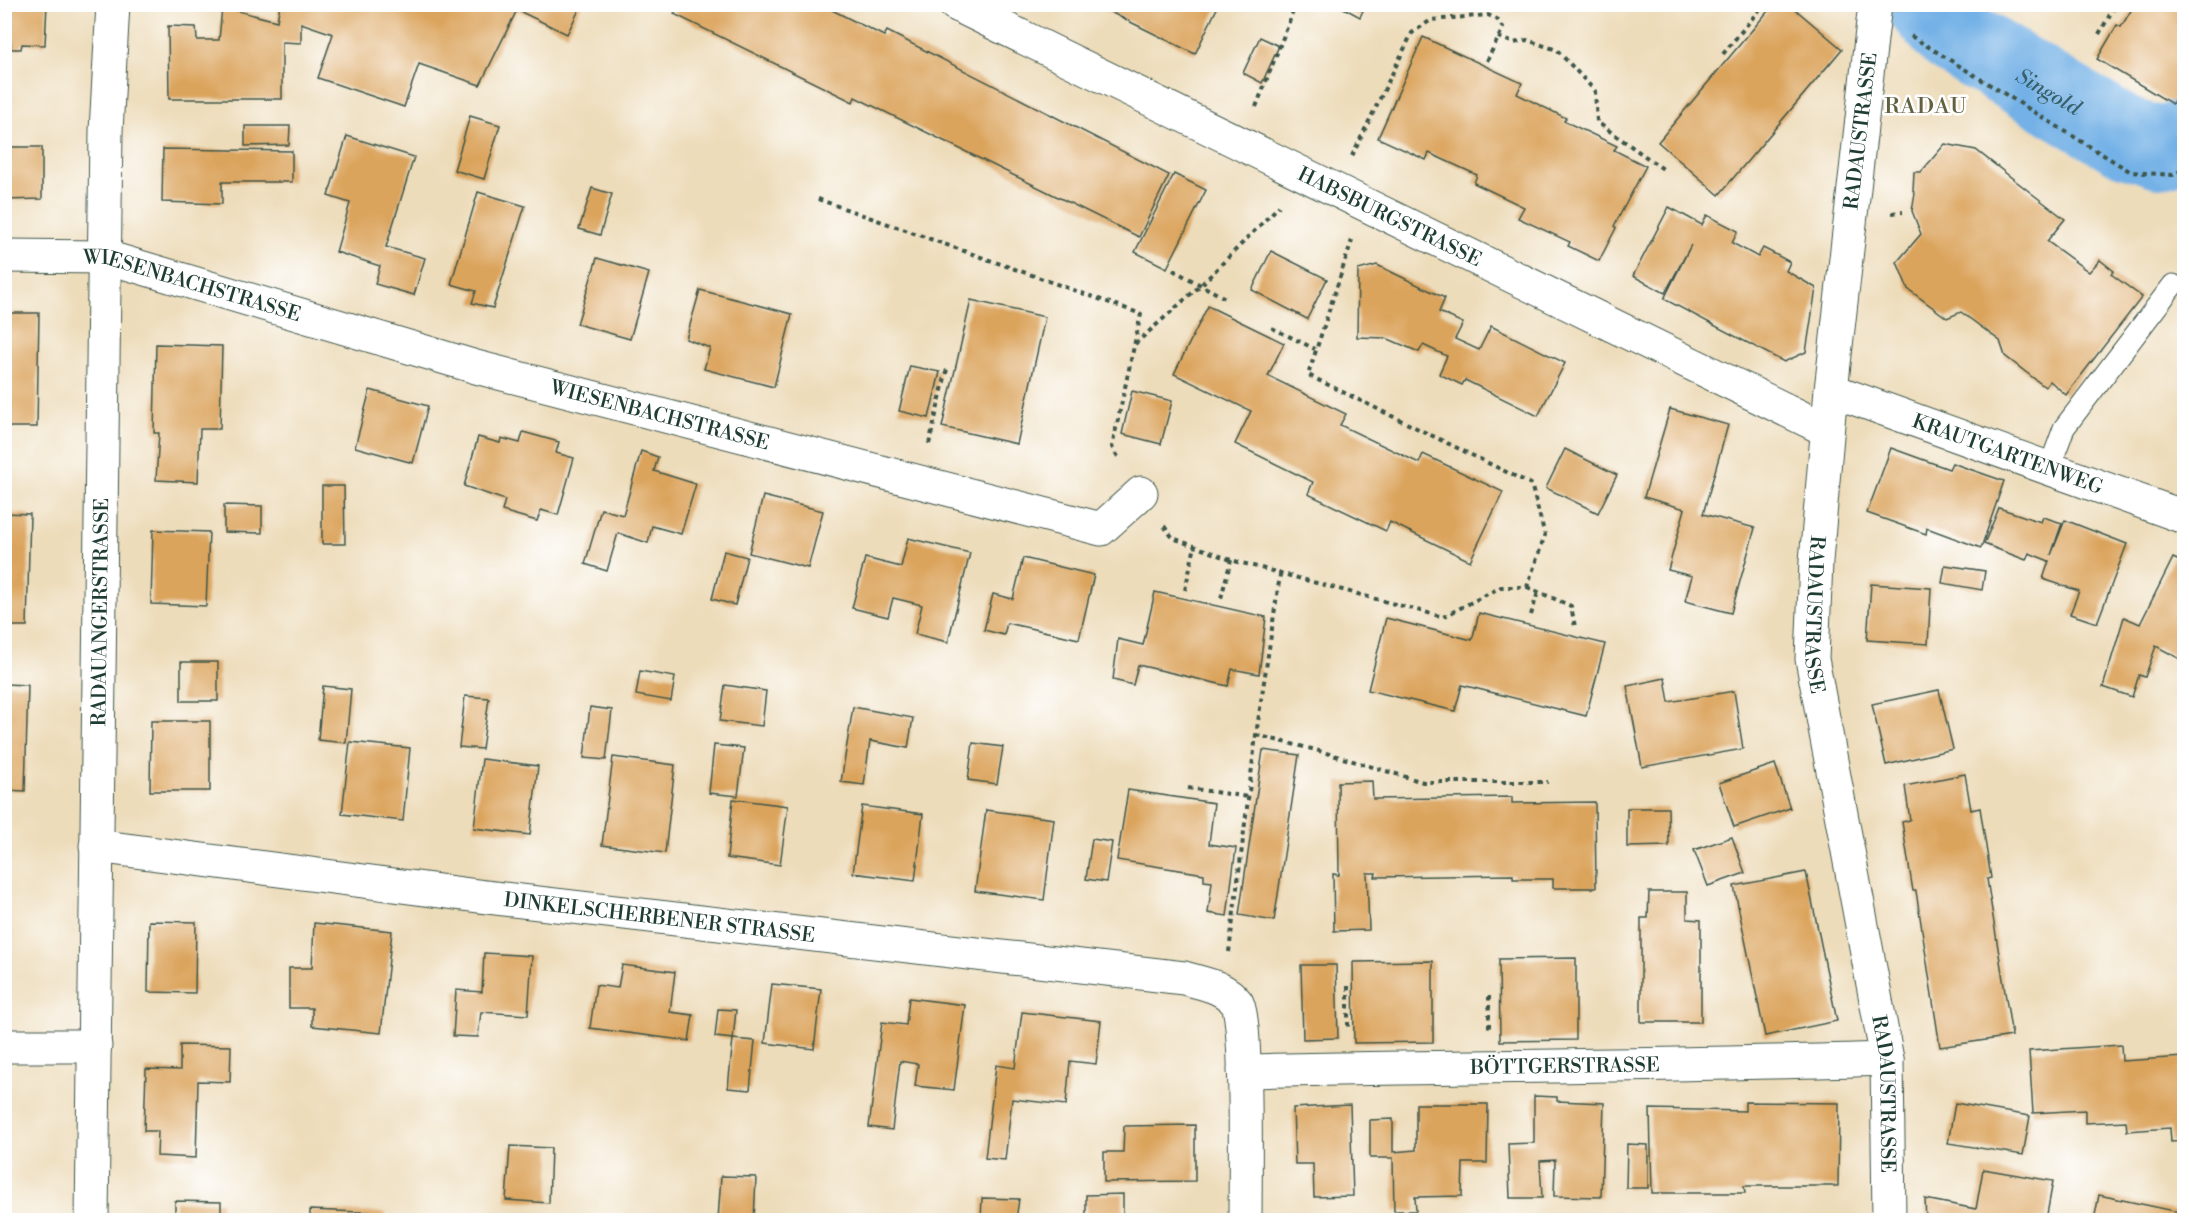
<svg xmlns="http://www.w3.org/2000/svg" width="2189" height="1225" viewBox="0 0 2189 1225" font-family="'Libre Bodoni',serif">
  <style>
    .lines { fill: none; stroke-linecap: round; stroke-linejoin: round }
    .river { stroke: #73b1e6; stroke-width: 80 }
    .building { fill: #dba45d }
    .service-casing { stroke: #3e5548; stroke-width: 23 }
    .minor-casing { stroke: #3e5548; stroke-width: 35 }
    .path { stroke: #3e5548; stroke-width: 4; stroke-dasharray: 4.5 4.5; stroke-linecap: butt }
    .service { stroke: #fff; stroke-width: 21 }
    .minor { stroke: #fff; stroke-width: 33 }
    .labels { text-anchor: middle; stroke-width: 5; stroke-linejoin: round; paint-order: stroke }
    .street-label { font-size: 20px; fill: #1f3d34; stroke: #fff }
    .water-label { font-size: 21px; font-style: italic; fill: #386069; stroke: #fff }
    .quarter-label { font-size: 22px; letter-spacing: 1.5px; fill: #616142; stroke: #fff }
  </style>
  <rect width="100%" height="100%" fill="#fff"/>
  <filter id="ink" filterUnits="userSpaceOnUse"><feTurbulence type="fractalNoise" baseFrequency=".0167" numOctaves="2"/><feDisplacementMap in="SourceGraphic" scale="12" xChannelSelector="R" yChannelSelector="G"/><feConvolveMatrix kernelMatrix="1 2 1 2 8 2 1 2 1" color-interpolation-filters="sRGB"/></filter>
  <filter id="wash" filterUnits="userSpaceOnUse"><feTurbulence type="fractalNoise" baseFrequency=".008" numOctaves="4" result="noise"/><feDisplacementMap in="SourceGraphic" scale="24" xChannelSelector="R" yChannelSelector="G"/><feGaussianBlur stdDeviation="1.35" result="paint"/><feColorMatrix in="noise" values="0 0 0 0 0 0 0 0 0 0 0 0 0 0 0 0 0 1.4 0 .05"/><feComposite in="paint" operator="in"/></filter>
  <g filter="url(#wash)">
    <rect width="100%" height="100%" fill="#eddcba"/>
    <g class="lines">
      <path class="river" id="s1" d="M1926,4l25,29 17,11 155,92 38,12 23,-9"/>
    </g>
    <g id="blocks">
      <g class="building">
        <path d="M4,4h43l-2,41 -23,-1 -1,5h-10v-6l-7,-1z"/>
        <path d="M280,4h223l14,6 3,-6h62l-15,30 -50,-24 -37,75 -61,-21 -15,43 -86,-29 15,-44 -32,-11v20l-19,-1v57h-113l-1,-73 28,1 1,13h22l3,-33 55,14z"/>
        <path d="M678,4h142l64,32 3,-5 282,144 -30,62 -284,-140 -2,5 -179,-88z"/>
        <path d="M1094,4h125l-24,50z"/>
        <path d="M1336,4h30l-6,13z"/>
        <path d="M1774,4h15l53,45 -123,146 -61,-53z"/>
        <path d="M2135,4h49v79l-12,21 -75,-45 20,-34 4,2z"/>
        <path d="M1260,37l19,9 -17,37 -19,-10z"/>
        <path d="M1423,37l99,46 -5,11 49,24 -2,3 53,25 -3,4 32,16 -32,60 2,2 -17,33 -31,-15 2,-4 -52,-24 6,-11 -50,-24 3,-8 -48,-22 -3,7 -48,-22z"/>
        <path d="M470,116l30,9 -16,54 -30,-9z"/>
        <path d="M245,126h45l-1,19 -44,1z"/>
        <path d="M347,136l67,21 -28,90 39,11 -11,37 -39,-11 5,-18 -44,-14 14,-49 -22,-7z"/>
        <path d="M1945,144l31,6 59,46 30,23 -18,22 42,31 11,-12 14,11 -3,3 31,23 -76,98 -16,-14 -5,6 -40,-31 -5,-15 -39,-29 -14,6 -39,-29 -11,-27 24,-28 -9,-23 3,-18 -2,-2 1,-19h7z"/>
        <path d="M4,147h38v52l-38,1z"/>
        <path d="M163,149l129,2v31h-70v22l-60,-2z"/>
        <path d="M1174,174l32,16 -39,78 -32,-16z"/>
        <path d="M592,188l20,6 -12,41 -21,-6z"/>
        <path d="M478,192l47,14 -32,102 -21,-5 4,-12 -25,-7z"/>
        <path d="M1669,207l33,18 5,-10 31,16 -6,12 26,14 5,-9 27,14 -4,9 30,17 -10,64 -22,10 -120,-63 27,-54 -26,48 -32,-17z"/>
        <path d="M1271,251l56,28 -20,40 -55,-29z"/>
        <path d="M597,258l52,15 -19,66 -53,-15z"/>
        <path d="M1377,265l68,33 -6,14 24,11 -8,16 24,11 12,-24 74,37 -27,53 -73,-36 -3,5 -23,-11 8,-18 -24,-11 -4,7 -33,-14 -29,-1 1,-67z"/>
        <path d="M700,290l92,24 -18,73 -70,-18 6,-21 -24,-9z"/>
        <path d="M971,300l74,17 -28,127 -75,-17z"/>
        <path d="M1208,306l76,37 -16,33 78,38 -6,11 79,38 4,-9 80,38 -33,69 -80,-39 -4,9 -78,-37 5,-12 -78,-38 16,-33 -77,-37z"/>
        <path d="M4,313h35l-2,114h-33z"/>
        <path d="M156,344l66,2 -2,83h-20l-2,53 -42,-2 3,-47h-5z"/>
        <path d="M910,366l30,6 -11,46 -30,-7z"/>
        <path d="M370,390l58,16 -15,57 -58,-16z"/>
        <path d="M1132,391l40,10 -11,43 -39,-10z"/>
        <path d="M1670,409l58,16 -25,89 52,14 -24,85 -46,-12 7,-25 -24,-6 17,-61 -41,-12z"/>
        <path d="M523,432l36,10 -3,11 18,5 -16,57 -17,-5 -4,11 -35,-10 3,-11 -41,-14 14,-49 22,6 1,-5 19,5z"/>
        <path d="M1891,448l58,21 3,-6 52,18 -23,67 -54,-20 -1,6 -59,-21z"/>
        <path d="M1565,449l52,26 -19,38 -52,-25z"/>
        <path d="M641,451l17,6 -4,14 42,13 -15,50 -29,-8 -4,17 -30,-10 -11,38 -22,-7 16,-55 22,6z"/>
        <path d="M322,486h22l1,58h-23z"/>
        <path d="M763,496l60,15 -15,57 -59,-15z"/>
        <path d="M224,505l38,1v27l-38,-1z"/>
        <path d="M1999,508l42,14 2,-5 19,6 -11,32 14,-35 62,24 -30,79 -27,-9 9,-23 -36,-12 6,-18 -20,-8 -3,7 -42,-16z"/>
        <path d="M4,513l26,1 -3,112h-23z"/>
        <path d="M153,530l56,2 -3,74 -55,-2z"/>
        <path d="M908,538l62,15 -22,89 -33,-8 7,-29 -29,-7 -5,19 -36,-9 13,-50 36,9z"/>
        <path d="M724,551l23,6 -12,48 -23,-6z"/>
        <path d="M1023,558l71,17 -15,64 -72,-16 -3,12 -20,-5 9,-36 20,5z"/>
        <path d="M2173,558l11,5v98l-28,-15 -11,31 -6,-2 -7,22 -29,-10 21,-70 16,7z"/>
        <path d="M1945,565l40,6 -3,19 -40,-7z"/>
        <path d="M1871,584l60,4 -3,56 -61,-4z"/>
        <path d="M1155,592l111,25 -7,57 -27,-5 -4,17 -90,-21 -5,20 -20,-5 5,-41 25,6z"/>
        <path d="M1479,613l126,31 -19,72 -124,-31 -7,26 -87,-21 18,-72 86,22z"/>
        <rect x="181" y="662" width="37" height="39"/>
        <path d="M640,671l35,6 -4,24 -35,-6z"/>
        <path d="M1665,678l4,24 65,-11 9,58 -101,18 -15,-81z"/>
        <path d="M4,684l24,1 -3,106 -21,-1z"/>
        <path d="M725,685l41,6 -4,35 -42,-5z"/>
        <path d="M323,686l28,3 -5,54 -28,-3z"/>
        <path d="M1939,690l14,59 -67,16 -14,-61z"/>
        <path d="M465,696l24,2 -7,51 -23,-2z"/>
        <path d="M590,707l22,3 -6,50 -22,-2z"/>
        <path d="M853,707l60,11 -5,30 -38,-7 -6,44 -23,-3z"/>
        <path d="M151,721h59v70h-60z"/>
        <path d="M350,742l60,6 -7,73 -61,-7z"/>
        <path d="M973,743l30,4 -6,37 -29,-4z"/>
        <path d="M714,745l30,3 -6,48 -29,-3z"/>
        <path d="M1263,750l36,5 -25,166 -35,-6z"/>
        <path d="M613,757l62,8 -10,88 -63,-8z"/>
        <path d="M482,759l56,7 -8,69 -56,-7z"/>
        <path d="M1775,764l15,44 -56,19 -15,-44z"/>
        <path d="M1965,774l6,36 9,-2 11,70 -4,1 25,157 -72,11 -24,-156h-3l-11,-69 8,-2 -5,-34z"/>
        <path d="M1372,781l1,18 139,-2v6l83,-1 1,86h-43v-9h-40v-4l-138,2 1,-4h-9l2,57 -35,1 -1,-57 6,1 -1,-93z"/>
        <path d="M1128,790l86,13 -5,41 27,4 -9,68 -19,-3 4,-31 -8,-1v-7l-87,-14z"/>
        <path d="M733,799l55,7 -8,59 -53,-7z"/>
        <path d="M862,806l61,8 -8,67 -62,-8z"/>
        <path d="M1627,808h41l1,38 -42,1z"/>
        <path d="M986,810l68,9 -10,81 -69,-9z"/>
        <path d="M1732,837l13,36 -37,13 -14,-36z"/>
        <path d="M1092,839l20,3 -6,40 -20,-3z"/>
        <path d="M1806,872l31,149 -72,15 -31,-150z"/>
        <path d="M1649,892h38v27l14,1v102h-60v-104h7z"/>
        <path d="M4,915h5l-2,64h-3z"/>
        <path d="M149,921l47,1 -1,71 -47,-1z"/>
        <path d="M314,923l78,8 -11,102 -69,-7v-18h-23v-40h23z"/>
        <path d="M484,953l48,3 -4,59 -47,-3 -3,25 -25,-1 3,-46 26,2z"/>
        <path d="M1576,958v82l-76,1 -1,-82z"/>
        <path d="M1433,961v81l-79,1 -1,-81z"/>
        <path d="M622,965l53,7 -5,40 23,3 -4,26 -99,-13 6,-43 22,3z"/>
        <path d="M1301,965h35l2,73 -35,1z"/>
        <path d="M772,984l49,5 -7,60 -49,-6z"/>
        <path d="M909,998l56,7 -11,85 -39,-4 3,-22 -18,-3 -8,69 -23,-3 13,-105 24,3z"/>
        <path d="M718,1009l18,1 -3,29 22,2 -5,49 -22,-2 5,-49 -18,-2z"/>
        <path d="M1022,1012l79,9 -5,43 -26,-3 -4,44 -54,-6 -7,61 -20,-2 11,-93 19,3z"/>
        <path d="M180,1045l51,1 -1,36 -32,-1 -2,77 -39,-2 1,-25h-14l2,-62 34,1z"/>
        <path d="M2121,1045l1,16 62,-4v84l-13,1 -1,-14 -43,3 -1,-10 -41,2v-13l-52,3 -4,-62z"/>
        <path d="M1534,1096l23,1v4l47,2 -3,94 -47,-1 1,-36 -15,1 2,37h-32l-2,-54 26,-1z"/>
        <path d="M1745,1102l94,1 -1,83h-94l1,7h-93l-2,-84 95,2z"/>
        <path d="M1955,1103l75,13 -7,39 -75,-12z"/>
        <path d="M1416,1104h72l-1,59h-24l-1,33 -47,1 1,14h-22l-1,-53h-23v-38l23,-1v33l23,-2z"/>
        <path d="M1350,1105l3,91 -39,1 -1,-33h-18l-2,-56z"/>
        <path d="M1195,1125v56l-91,1v-30h19l1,-26z"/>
        <path d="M1627,1144l21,1v43h-22z"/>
        <path d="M510,1146l41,2 -2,55 -43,-3z"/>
        <path d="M1983,1169l70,12 -7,39h-120l-1,-21 51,10z"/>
        <path d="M721,1176l35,1 -2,43h-36z"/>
        <path d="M1123,1194v26h-37v-25z"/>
        <path d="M2099,1195l85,18v7h-90z"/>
        <path d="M982,1198l37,1 -3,21h-35z"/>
        <path d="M175,1201l46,1v18h-46z"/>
        <path d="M310,1210l76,3 -1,7h-75z"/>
      </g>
    </g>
  </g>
  <g filter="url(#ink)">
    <use href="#blocks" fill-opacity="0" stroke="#3e5548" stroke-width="1.5"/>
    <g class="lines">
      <g class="service-casing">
        <path id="service" d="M2049,469l15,-41 109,-143"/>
      </g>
      <g class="minor-casing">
        <g id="minor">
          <path id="s2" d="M955,4l872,426"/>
          <path id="s3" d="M1875,4l-44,386 -15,171 -4,98 75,400 2,161"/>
          <path id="s4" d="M4,256l102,1 370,110 625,162 40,-36"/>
          <path id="s5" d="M1831,390l353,127"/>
          <path id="s6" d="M96,846l382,50 706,82c20,6 40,8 53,25 11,15 8,187 8,217"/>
          <path d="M4,1046h91"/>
          <path id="s7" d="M1244,1071c214,-5 429,-5 643,-12"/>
          <path id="s8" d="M92,1220l14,-1089 7,-127"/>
        </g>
      </g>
      <g class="path">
        <path d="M2099,34l17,-30"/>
        <path d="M1911,36l220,136 42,3 11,-6"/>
        <path d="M1498,37l16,6 13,-3 30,10 38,41 2,31 66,47"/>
        <path d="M1723,54l41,-50"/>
        <path d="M1256,107l40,-103"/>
        <path d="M1352,156l60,-123 19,-13 57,-5 9,4 6,9 -18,37"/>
        <path d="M818,199l323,115 -29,133 8,13"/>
        <path d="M1892,213l11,-1"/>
        <path d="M1173,270l54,29"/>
        <path d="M1272,328l43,21"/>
        <path d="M1135,344l66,-59 78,-79"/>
        <path d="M929,444l18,-75"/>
        <path d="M1164,526l9,12 58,22 212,57 58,-30h26l18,-52 -14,-51 -223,-109 44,-135"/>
        <path d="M1527,587l44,19 4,21"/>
        <path d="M1185,590l10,-44"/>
        <path d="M1221,598l10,-38"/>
        <path d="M1531,615l7,-23"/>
        <path d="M1256,735l60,15 107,32h125"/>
        <path d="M1188,788l60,9"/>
        <path d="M1229,952l27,-217 24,-160"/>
        <path d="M1348,986v45"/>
        <path d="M1489,996v33"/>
      </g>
      <use href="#service" class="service"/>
      <use href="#minor" class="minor"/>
    </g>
  </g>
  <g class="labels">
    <g class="street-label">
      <text transform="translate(1860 131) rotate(-83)" y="7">RADAUSTRASSE</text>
      <text dy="7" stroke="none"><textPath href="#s2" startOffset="484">HABSBURGSTRASSE</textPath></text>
      <text dy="7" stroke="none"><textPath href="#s4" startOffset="192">WIESENBACHSTRASSE</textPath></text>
      <text dy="7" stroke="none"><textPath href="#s4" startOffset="678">WIESENBACHSTRASSE</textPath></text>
      <text dy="7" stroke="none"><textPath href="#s5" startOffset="188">KRAUTGARTENWEG</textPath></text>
      <text dy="7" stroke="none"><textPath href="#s8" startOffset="608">RADAUANGERSTRASSE</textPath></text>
      <text dy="7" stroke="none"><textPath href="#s3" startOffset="614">RADAUSTRASSE</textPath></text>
      <text dy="7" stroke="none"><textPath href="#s6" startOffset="568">DINKELSCHERBENER STRASSE</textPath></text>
      <text dy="7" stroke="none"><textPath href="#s7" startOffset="321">BÖTTGERSTRASSE</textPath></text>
      <text dy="7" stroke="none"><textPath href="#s3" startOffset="1100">RADAUSTRASSE</textPath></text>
    </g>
    <g class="water-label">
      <text dy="7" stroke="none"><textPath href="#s1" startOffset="152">Singold</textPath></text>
    </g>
    <g class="quarter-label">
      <text x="1926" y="113">RADAU</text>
    </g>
  </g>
  <rect width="2189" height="1225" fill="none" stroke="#fff" stroke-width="24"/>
</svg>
